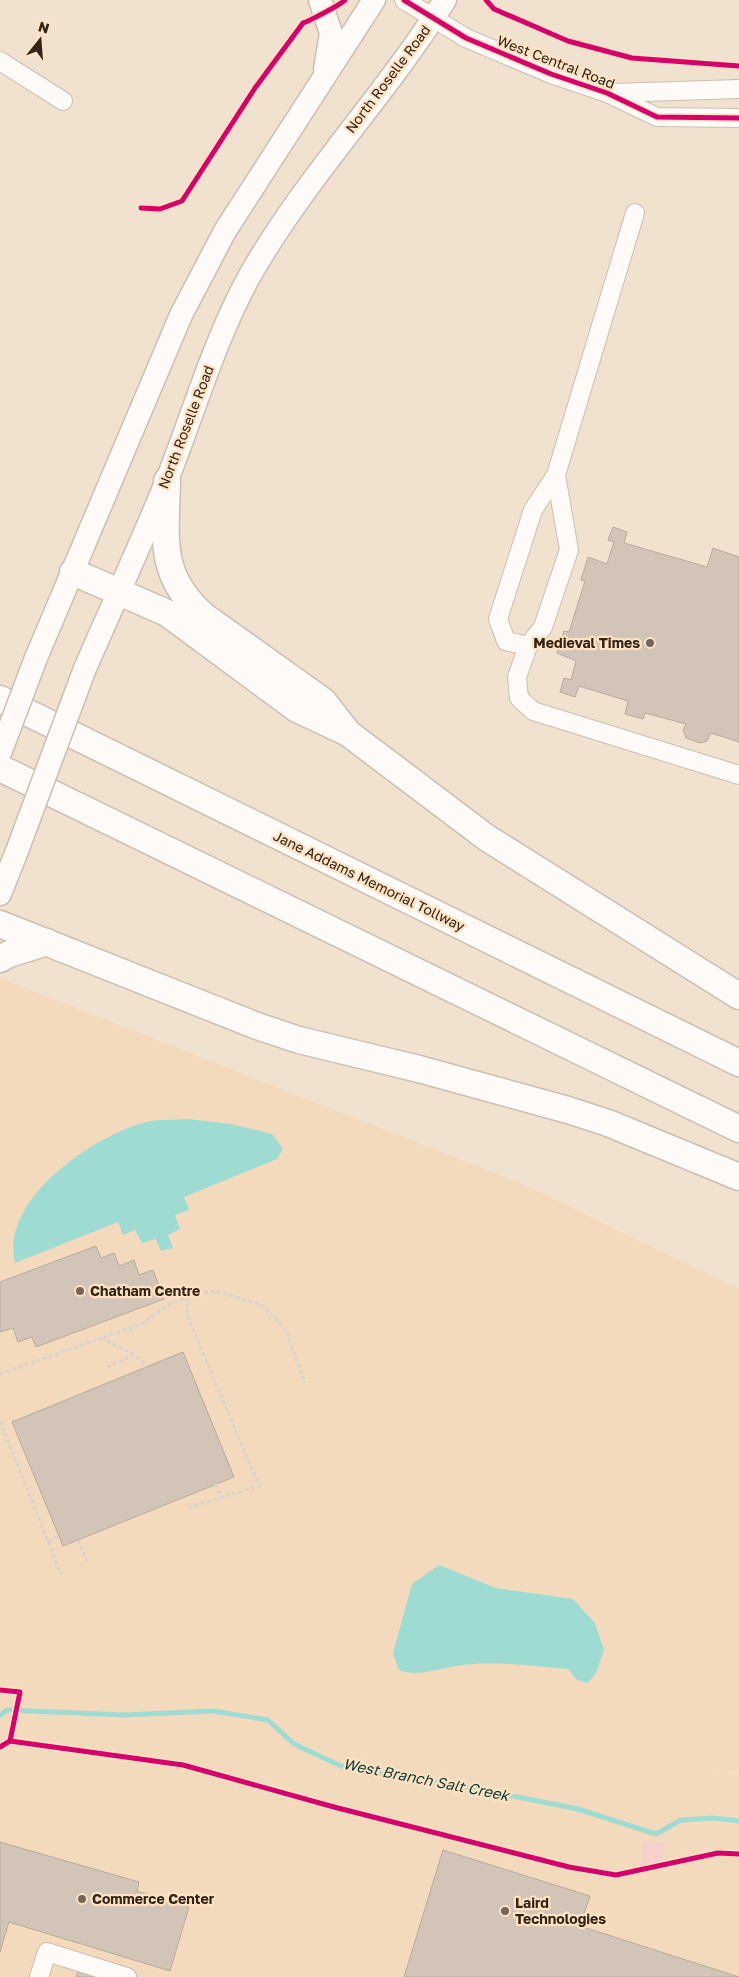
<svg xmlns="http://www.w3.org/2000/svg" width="739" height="1977" viewBox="0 0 739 1977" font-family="'Golos Text',sans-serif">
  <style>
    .built { fill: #f4dabd }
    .green { fill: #f6d0cb }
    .water { fill: #9edbd2 }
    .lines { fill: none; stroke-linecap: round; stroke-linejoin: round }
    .stream { stroke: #9edbd2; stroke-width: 5 }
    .building { fill: #d2c5b7; stroke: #b7ab9d }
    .minor-casing { stroke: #cbbfb1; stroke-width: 20 }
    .major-casing { stroke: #cbbfb1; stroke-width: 25 }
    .highway-casing { stroke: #cbbfb1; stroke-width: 29 }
    .path { stroke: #d7d3cd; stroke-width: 3; stroke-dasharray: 4 2.5; stroke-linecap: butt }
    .minor { stroke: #fdfaf8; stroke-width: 18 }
    .major { stroke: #fdfaf8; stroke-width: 22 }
    .highway { stroke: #fdfaf8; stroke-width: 26 }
    .major-bridge-casing { stroke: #cbbfb1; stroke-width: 25; stroke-linecap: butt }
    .major-bridge { stroke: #fdfaf8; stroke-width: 22 }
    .cycleway-casing { stroke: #ffe2c1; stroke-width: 8 }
    .cycleway { stroke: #d6006c; stroke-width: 5 }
    .poi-dot { fill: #746759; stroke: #ffe2c1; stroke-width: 2 }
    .labels { text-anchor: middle; stroke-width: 4.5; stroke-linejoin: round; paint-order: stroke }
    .street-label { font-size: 14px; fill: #302519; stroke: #ffe2c1 }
    .poi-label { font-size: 14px; font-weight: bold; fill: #302519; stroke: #ffe2c1; text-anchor: start }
    .water-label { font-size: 15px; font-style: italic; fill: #0e3c3a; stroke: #ffe2c1 }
  </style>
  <rect width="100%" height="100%" fill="#f1e1cf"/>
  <path class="built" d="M0,978l520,205 219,106v484l-23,-2 23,4v202h-739z"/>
  <path class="green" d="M642,1841l23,2 -3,21 -22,5z"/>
  <g class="water">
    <path d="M188,1119l43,5 41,10 11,15 -6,10 -93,38 5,13 -14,5 5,14 -12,6 5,13 -12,3 -5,-12 -14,4 -7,-13 -12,5 -5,-13 -103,41c-15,-64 77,-125 127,-140 14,-4 31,-3 46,-4z"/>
    <path d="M439,1565l57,23 77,11 22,24 9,27 -8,23 -8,10 -11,-3 -9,-11c-34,-3 -70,-8 -105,-4 -22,2 -43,13 -64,5l-6,-17 19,-69z"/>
  </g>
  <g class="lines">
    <path class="stream" d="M0,1715l7,-5 117,5 89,-4 55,9 26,24 47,22 81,15 40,5 116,23 78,25 25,-14 33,-2 25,3"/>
  </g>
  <g class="building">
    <path d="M613,527l14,5 -3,11 83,24 6,-19 26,9v185l-28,-9 -4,8 -7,2 -14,-5 -3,-8 3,-6 -41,-11 -2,6 -18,-5 3,-13 -49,-15 -4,11 -15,-5 4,-14 7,2 5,-19 -19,-8 7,-22 5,1 16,-51 -4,-1 7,-23 19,7 7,-22 -6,-2z"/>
    <path d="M96,1246l5,12 13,-5 5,13 15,-6 5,15 14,-5 11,29 -128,48 -4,-10 -14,5 -5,-14 -13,4v-50z"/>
    <path d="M183,1352l51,125 -171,69 -51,-124z"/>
    <path d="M0,1842l139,40 -2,9 52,16 -19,64 -161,-49 -9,30z"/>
    <path d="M443,1850l147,46 -10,30 159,51h-335z"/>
    <path d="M79,1969l26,8h-29z"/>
  </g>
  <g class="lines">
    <g class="minor-casing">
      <g id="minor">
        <path d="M404,0l62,38 85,36 56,19 50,24 82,1"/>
        <path d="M0,61l63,40"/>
        <path d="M613,93l126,-4"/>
        <path d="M556,475l13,75 -26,77 -15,19 -22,-5 -8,-22 35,-109 23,-35 79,-262"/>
        <path d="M528,646l-11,31 2,21 14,13 206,64"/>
        <path d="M39,1977l8,-25 80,25"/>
      </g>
    </g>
    <g class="major-casing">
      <g id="major">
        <path d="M320,0l11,33 -6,36"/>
        <path d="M36,658l145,-343 44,-84 149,-231"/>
        <path d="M84,671c27,-63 57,-126 83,-191 27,-68 47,-139 82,-203 56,-99 136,-181 196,-277"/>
        <path d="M0,894l17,-43"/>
      </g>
    </g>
    <g class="highway-casing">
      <g id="highway">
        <path d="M167,481c-1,56 -10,94 37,135l119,85 22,28"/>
        <path d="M73,572l94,41 130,96 51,24 139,105 252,158"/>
        <path d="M0,699l739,364"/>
        <path d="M0,768l739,361"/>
        <path d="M0,924l257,102 42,14 120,29 149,41 40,13 131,54"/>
        <path d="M0,959l9,-5 38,-12"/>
      </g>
    </g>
    <g class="path">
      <path d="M187,1297v18l72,171 -69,21"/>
      <path d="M101,1338l32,16"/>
      <path d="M107,1367l27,-12 7,4 3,9"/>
      <path d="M0,1374l142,-50 26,-19 19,-8 28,-6 44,13 15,12 12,15 19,52"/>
      <path d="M0,1421l61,153"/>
      <path d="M215,1484l7,13"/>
      <path d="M78,1540l10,24"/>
      <path d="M49,1542l9,-6"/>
    </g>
    <use href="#minor" class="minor"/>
    <use href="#major" class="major"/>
    <use href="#highway" class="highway"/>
    <g class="major-bridge-casing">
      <g id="major-bridge">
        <path d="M0,753l36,-95"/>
        <path d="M17,851l67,-180"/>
      </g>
    </g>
    <use href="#major-bridge" class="major-bridge"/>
    <g class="cycleway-casing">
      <g id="cycleway">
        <path d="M404,0l62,38 85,36 56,19 50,24 82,1"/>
        <path d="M486,0l8,9 74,32 64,17 107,8"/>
        <path d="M141,208l19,1 22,-8 73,-113 48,-65c4,-1 39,-19 42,-23"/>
        <path d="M0,1690l20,2 -10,49"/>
        <path d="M0,1747l10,-6 173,24 151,42 235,60 47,8 102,-22 21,1"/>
      </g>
    </g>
    <use href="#cycleway" class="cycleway"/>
  </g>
  <g class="poi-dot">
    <circle cx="650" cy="643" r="5"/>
    <circle cx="80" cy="1291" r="5"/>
    <circle cx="82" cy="1899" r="5"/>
    <circle cx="505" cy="1911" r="5"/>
  </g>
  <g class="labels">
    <g class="street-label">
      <text transform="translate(556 62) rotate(21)" y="5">West Central Road</text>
      <text transform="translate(388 79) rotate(-53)" y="5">North Roselle Road</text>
      <text transform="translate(186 427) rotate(-69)" y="5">North Roselle Road</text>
      <text transform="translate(369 881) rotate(26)" y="5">Jane Addams Memorial Tollway</text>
    </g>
    <g class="poi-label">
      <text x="640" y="648" text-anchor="end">Medieval Times</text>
      <text x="90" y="1296">Chatham Centre</text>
      <text x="92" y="1904">Commerce Center</text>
      <text x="515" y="1908">Laird<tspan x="515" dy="16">Technologies</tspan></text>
    </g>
    <g class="water-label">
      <text transform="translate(426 1780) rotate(11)" y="5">West Branch Salt Creek</text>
    </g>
  </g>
  <g transform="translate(40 40) rotate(17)" stroke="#ffe2c1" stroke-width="4" paint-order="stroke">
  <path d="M0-4L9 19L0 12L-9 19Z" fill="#302519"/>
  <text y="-8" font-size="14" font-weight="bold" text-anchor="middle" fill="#302519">N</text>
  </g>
</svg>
